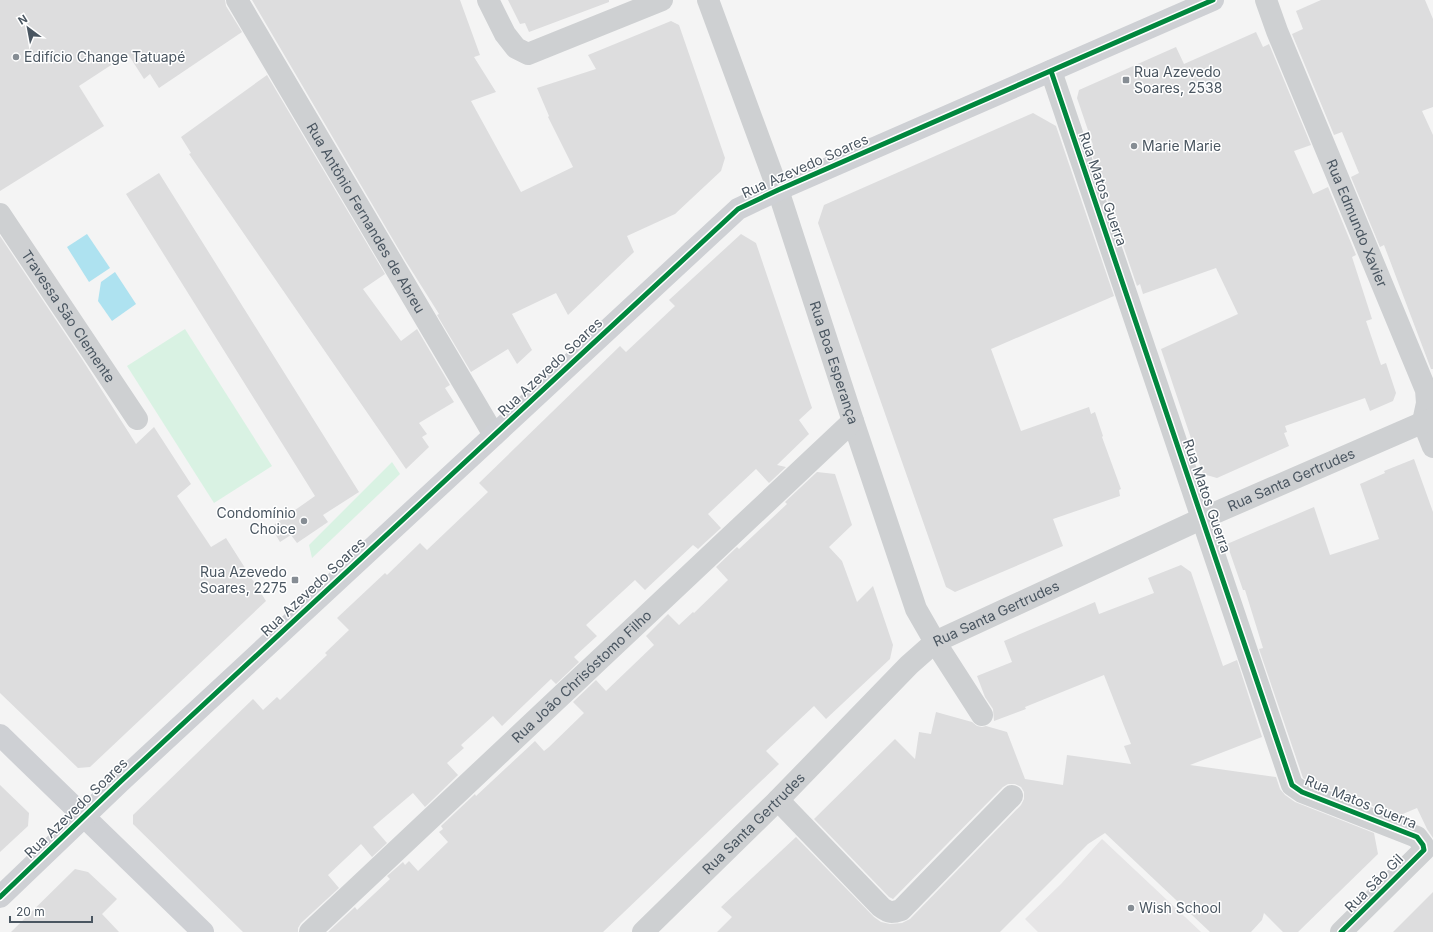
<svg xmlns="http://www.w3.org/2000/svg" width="1433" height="932" viewBox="0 0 1433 932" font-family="Inter,sans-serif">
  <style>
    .education { fill: #e6e5e6 }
    .green { fill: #d9f2e3 }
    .water { fill: #aee2f0 }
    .building { fill: #ddddde }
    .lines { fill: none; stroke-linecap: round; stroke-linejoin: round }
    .street { stroke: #ced0d2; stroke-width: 22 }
    .secondary { stroke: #ced0d4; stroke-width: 22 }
    .cycleway-casing { stroke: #fff; stroke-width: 8 }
    .cycleway { stroke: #00873e; stroke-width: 5 }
    .poi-dot { fill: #868d94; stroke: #fff; stroke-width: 1.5 }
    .labels { text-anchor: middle; stroke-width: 3; stroke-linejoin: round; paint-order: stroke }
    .poi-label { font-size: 14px; fill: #4a5661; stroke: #fff; text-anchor: start }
    .street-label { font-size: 14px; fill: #4a5661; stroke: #fff }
  </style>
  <rect width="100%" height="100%" fill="#f4f4f4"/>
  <path class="education" d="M1102,839l99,93h-163l-13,-13 36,-35z"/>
  <g class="green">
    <path d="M185,329l87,137 -58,37 -87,-137z"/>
    <path d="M392,462l8,12 -88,84 -3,-13z"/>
  </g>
  <g class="water">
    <path d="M87,234l23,34 -21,14 -22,-35z"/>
    <path d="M115,272l21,32 -24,17 -14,-20 3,-19z"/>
  </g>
  <g class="building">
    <path d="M0,0h225l1,6 16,26 -83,56 -9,-14 -6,5 -16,-25 -49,32 25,40 -104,65z"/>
    <path d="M252,0h208l20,55 -6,2 22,35 -25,9 50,91 52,-25 -25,-50 1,-1 -12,-28 59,-19 -8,-14 83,-34 8,4 46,133 -4,13 -46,43 -48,22 7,16 -66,63 -12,-22 -44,21 20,36 -15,14 -9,-15 -37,23 -34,-57 2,-1 -34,-54z"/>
    <path d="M508,0h101v2l-80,30 -4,-9 -5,1z"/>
    <path d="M1321,0h104l8,19v88l-11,4 11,24v234h-2l-47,-124 -4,2 -29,-70 8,-4 -17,-41 -8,3 -42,-101 11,-5 -7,-18z"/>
    <path d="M1256,32l7,15 6,-3 42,101 -17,6 19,43 15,-7 28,68 -4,2 20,62 -6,2 15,44 5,-2 10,30 -3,8 -23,10 -5,-13 -80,28 2,6 -3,1 5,13 -72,32 -14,-4 -42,-125 77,-35 -22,-46 -73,26 -3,-10 -3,2 -49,-143 5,2 -16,-47 2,-8 97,-43 8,17z"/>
    <path d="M267,75l118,199 -22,15 38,52 16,-12 33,56 -5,3 9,14 -35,21 8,11 -5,3 7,10 -23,22 -217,-315 2,-1 -10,-16z"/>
    <path d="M1033,113l23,13 58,170 -123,53 30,82 68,-24 2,7 4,-2 8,24 -1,1 19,52 -2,1 1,6 -67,23 10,27 -108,46 -9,-5 -128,-364 6,-18z"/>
    <path d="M159,173l200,319 -36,23 5,7 -31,21 -6,-8 -11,7 -9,-15 44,-31 -189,-302z"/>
    <path d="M741,234l15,9 56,165 -13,12 10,14 -32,31 9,2 -17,16 -13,-14 -48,45 13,14 -23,21 -5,-4 -48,45 -10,-10 -49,45 11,11 -23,21 5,5 -23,22 -5,-5 -49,47 -9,-10 -32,29 3,3 -17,15 11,12 -33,32 -12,-14 -40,34 14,16 -15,14 -11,-13 -33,31 11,13 -38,35 -3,5v4h-55l-110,-108v-9l120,-116 10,11 14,-13 3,3 47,-45 -2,-2 24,-23 -12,-12 48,-45 2,2 33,-32 7,7 61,-58 -9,-9 141,-137 6,6 49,-46 -6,-6z"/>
    <path d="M0,236l82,123 54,85 18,-17 37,57 -14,12 34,51 15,-9 40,63 -176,166 -12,1 -78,-75z"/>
    <path d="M1414,459l19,53v326l-6,-9 -10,-21 -19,8 -90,-35 -5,-3 -44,-129 4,-1 -18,-58h-2l-16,-46 87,-37 16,48 49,-16 -19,-55 25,-11 -1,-2z"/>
    <path d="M817,472l18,2 17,51 -23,22 13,14 15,41 16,-16 20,59 -3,14 -64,60 -12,-13 -48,45 13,13 -157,150 -19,18h-275l27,-25 2,3 33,-31 -3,-3 16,-14 2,3 4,-4 9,10 30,-29 -9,-10 4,-3 -2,-3 34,-32 1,2 59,-55 9,10 5,-4 35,-34 -11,-11 23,-22 10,11 48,-46 -8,-9 22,-22 11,11 14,-13 1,1 34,-33 -12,-13 21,-20 2,2 48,-45 -2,-2z"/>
    <path d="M1181,565l10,7 32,94 14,-6 25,77 -72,28 86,12 4,12 5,6 10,7 79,31 4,21 -80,78h-15l-19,-19 -2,7 -11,12h-41l-105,-99 -17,11 -88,88h-283l15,-15 -11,-10 75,-70 78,80 7,5 9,2 12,-1 8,-4 111,-114 3,-6v-7l-3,-5 -6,-3h-7l-5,3 -110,112 -4,-2 -75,-78 81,-80 20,20 4,-27 12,2 5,-22 36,10 5,4 5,1 4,-1 21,6 18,47 38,6 4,-30 64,9 -7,-18 7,-2 -27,-69 -79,32 1,2 -32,12 -1,-12 -8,-12 -8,-21 35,-14 -8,-21 91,-39 4,12 55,-21 -6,-15z"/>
    <path d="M0,785l29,28 -1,13 -28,26z"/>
    <path d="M75,869l13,3 29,27 -15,15 17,18h-108z"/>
    <path d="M1433,892v40h-40z"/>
  </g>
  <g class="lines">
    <g class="street">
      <path id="s1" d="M237,0l257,435"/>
      <path d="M488,0l17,34 11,14 12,6 134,-54"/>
      <path id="s2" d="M708,0l70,190 75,231 63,188 19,33 47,73"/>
      <path id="s3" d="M1266,0l11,31 149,359 1,13 -4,19 10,25"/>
      <path d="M1051,71l241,714 10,7 115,45 6,8 1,5 -83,82"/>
      <path id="s4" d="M0,214l137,205"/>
      <path d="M778,800l103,107c8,6 11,6 20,3l111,-114"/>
      <path id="s5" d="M310,932l543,-511"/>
      <path id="s6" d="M643,932l135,-132 131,-135 26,-23 266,-123 232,-101"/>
    </g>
    <g class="secondary">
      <path d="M0,735l203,197"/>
      <path d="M0,897l119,-114 619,-574 40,-19 435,-190"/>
    </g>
    <g class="cycleway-casing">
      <g id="cycleway">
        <path d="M1051,71l241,714 10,7 115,45 6,8 1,5 -83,82"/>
        <path d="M0,897l119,-114 619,-574 40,-19 435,-190"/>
      </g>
    </g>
    <use href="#cycleway" class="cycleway"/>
  </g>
  <g class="poi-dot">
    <circle cx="16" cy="57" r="4"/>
    <rect x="1122" y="76" width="8" height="8" rx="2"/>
    <circle cx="1134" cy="146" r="4"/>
    <circle cx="304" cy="521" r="4"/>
    <rect x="291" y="576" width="8" height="8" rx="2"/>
    <circle cx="1131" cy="908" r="4"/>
  </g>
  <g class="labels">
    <g class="poi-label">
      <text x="24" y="62">Edifício Change Tatuapé</text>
      <text x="1134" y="77">Rua Azevedo<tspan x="1134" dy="16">Soares, 2538</tspan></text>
      <text x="1142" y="151">Marie Marie</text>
      <text x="296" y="518" text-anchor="end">Condomínio<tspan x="296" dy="16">Choice</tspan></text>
      <text x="287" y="577" text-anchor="end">Rua Azevedo<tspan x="287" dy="16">Soares, 2275</tspan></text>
      <text x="1139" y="913">Wish School</text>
    </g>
    <g class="street-label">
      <text transform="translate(805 166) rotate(-24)" y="5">Rua Azevedo Soares</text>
      <text transform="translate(1103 189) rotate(71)" y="5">Rua Matos Guerra</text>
      <text dy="5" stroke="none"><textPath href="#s1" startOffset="253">Rua Antônio Fernandes de Abreu</textPath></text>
      <text dy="5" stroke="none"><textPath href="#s3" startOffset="241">Rua Edmundo Xavier</textPath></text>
      <text dy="5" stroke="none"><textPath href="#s4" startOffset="123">Travessa São Clemente</textPath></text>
      <text dy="5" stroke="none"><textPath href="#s2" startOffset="384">Rua Boa Esperança</textPath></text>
      <text transform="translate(550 367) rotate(-43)" y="5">Rua Azevedo Soares</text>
      <text dy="5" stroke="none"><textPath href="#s6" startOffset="803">Rua Santa Gertrudes</textPath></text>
      <text transform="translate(1207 496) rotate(71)" y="5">Rua Matos Guerra</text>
      <text transform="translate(313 587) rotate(-43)" y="5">Rua Azevedo Soares</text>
      <text dy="5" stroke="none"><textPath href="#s6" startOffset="479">Rua Santa Gertrudes</textPath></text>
      <text dy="5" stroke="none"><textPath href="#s5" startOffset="373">Rua João Chrisóstomo Filho</textPath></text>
      <text transform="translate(1361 802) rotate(22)" y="5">Rua Matos Guerra</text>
      <text transform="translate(76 808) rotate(-44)" y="5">Rua Azevedo Soares</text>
      <text dy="5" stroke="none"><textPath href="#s6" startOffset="155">Rua Santa Gertrudes</textPath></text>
      <text transform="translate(1374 883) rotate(-45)" y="5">Rua São Gil</text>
    </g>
  </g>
  <g transform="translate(28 28) rotate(328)" stroke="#ffffff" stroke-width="3" paint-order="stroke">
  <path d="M0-3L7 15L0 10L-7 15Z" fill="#4a5661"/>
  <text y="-6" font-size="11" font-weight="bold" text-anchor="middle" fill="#4a5661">N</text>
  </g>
  <path d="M10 916v6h82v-6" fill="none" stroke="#4a5661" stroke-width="2"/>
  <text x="16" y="916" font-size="12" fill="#4a5661" stroke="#ffffff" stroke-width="3" paint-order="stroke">20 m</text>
</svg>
